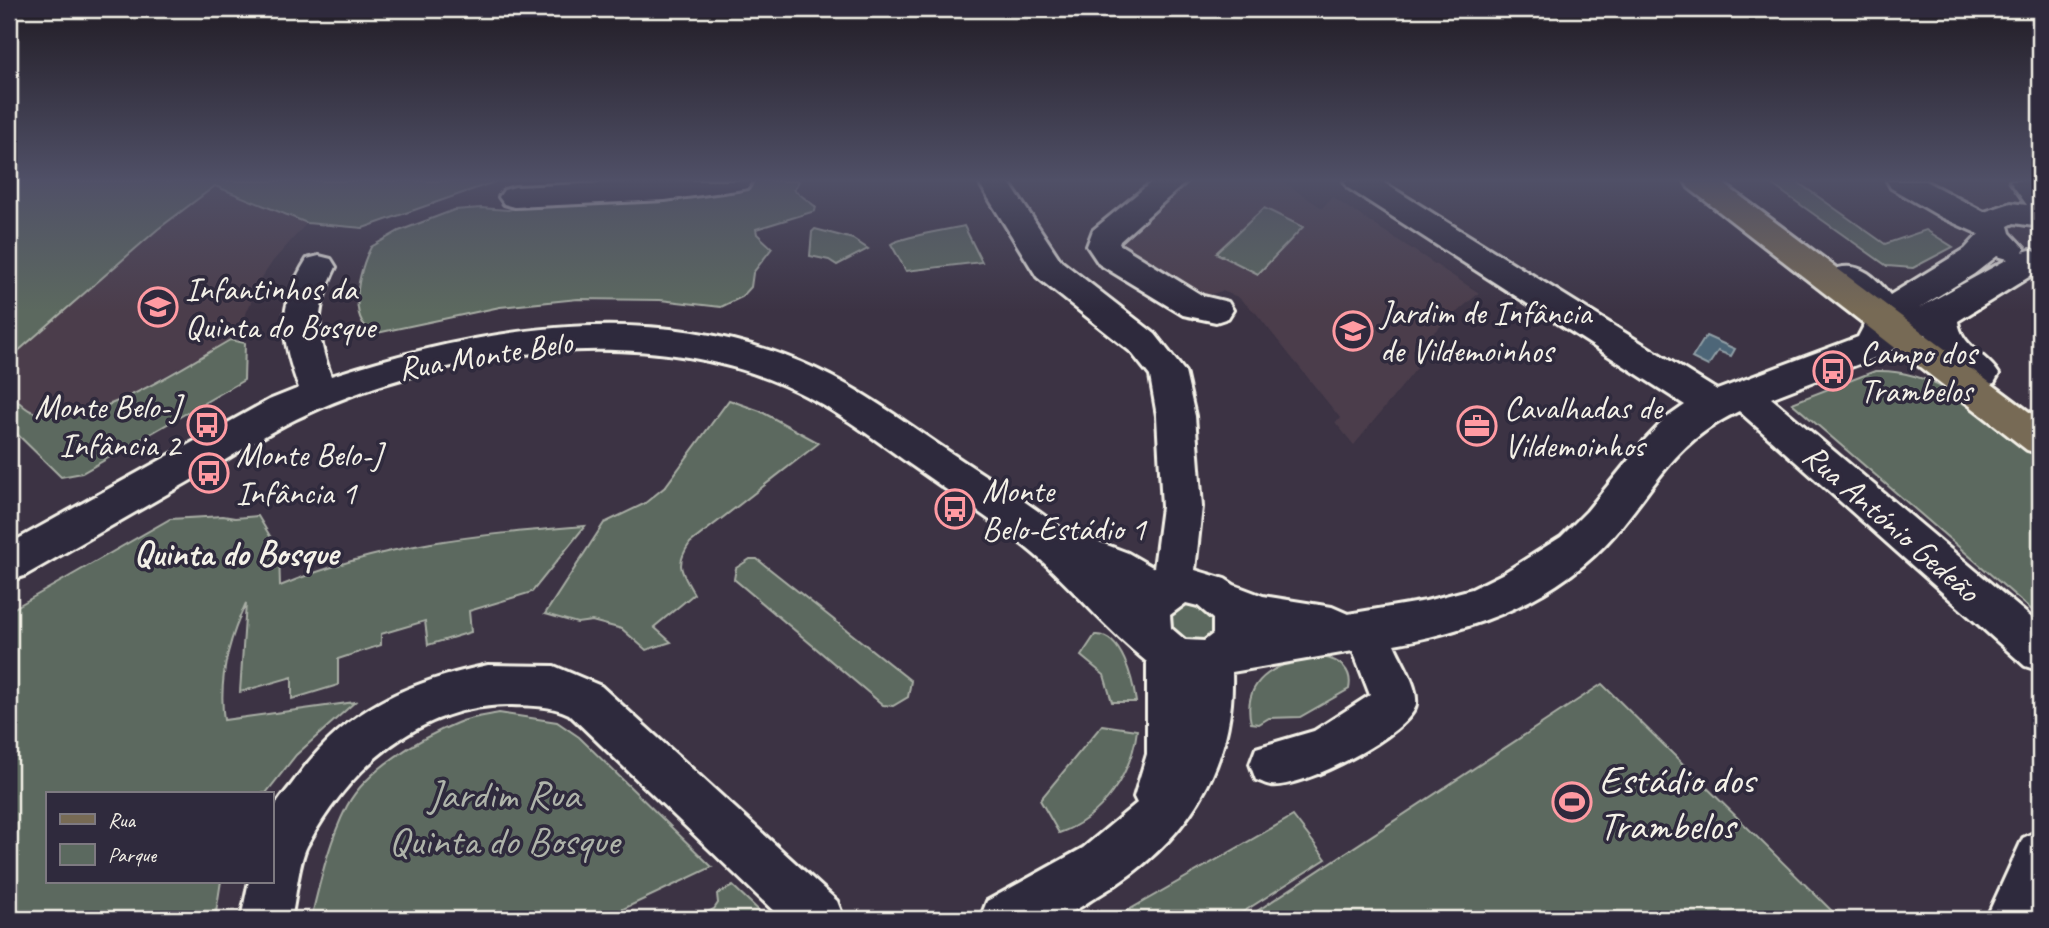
<svg xmlns="http://www.w3.org/2000/svg" width="2049" height="928" viewBox="0 0 2049 928" font-family="Caveat,sans-serif">
  <style>
    .built { fill: #4b3e4c }
    .green { fill: #5b695f; stroke: #a8ada4; stroke-width: 2 }
    .water { fill: #4e6678; stroke: #909ea5; stroke-width: 2 }
    .lines { fill: none; stroke-linecap: round; stroke-linejoin: round }
    .minor-casing { stroke: #f4f1e8; stroke-width: 6 }
    .major-casing { stroke: #f4f1e8; stroke-width: 6 }
    .minor { fill: #2f2a3d; fill-rule: evenodd }
    .major { fill: #776a54; fill-rule: evenodd }
    .labels { text-anchor: middle; stroke-width: 7; stroke-linejoin: round; paint-order: stroke }
    .poi-label { font-size: 33px; fill: #f4f1e8; stroke: #2f2a3d; text-anchor: start }
    .street-label { font-size: 33px; fill: #f4f1e8; stroke: #2f2a3d }
    .neighbourhood-label { font-size: 35px; font-weight: bold; fill: #f4f1e8; stroke: #2f2a3d }
    .near-poi-label { font-size: 40px; fill: #f4f1e8; stroke: #2f2a3d; text-anchor: start }
    .near-park-label { font-size: 40px; fill: #afb4aa; stroke: #2f2a3d }
  </style>
  <rect width="100%" height="100%" fill="#3c3344"/>
  <filter id="ink" filterUnits="userSpaceOnUse"><feTurbulence type="fractalNoise" baseFrequency=".0143" numOctaves="2"/><feDisplacementMap in="SourceGraphic" scale="14" xChannelSelector="R" yChannelSelector="G"/><feConvolveMatrix kernelMatrix="1 2 1 2 8 2 1 2 1" color-interpolation-filters="sRGB"/></filter>
  <g filter="url(#ink)">
    <g class="built">
      <path d="M1188,181h94l40,27 10,-11 147,96 -66,57 12,8 -71,87 -19,-23 6,-3 -20,-25 -65,-81 -18,-16 -16,-6 -14,4 -10,-1 -75,-43 -5,-8 3,-6z"/>
      <path d="M215,186l92,37 -34,38 -12,18 -16,37 -1,16 -130,72 -29,7 -42,4 -13,-4 -21,-19v-33l149,-130z"/>
    </g>
    <g class="green">
      <path d="M9,181h488l-134,47 -56,-5 -92,-37 -57,43 -149,130z"/>
      <path d="M755,181h44l-5,9 22,17 -1,4 -59,18 1,5 15,14 -19,25 -2,14 -9,10 -21,10 -61,-7 -82,-1 -78,8 -123,26c-32,-9 -18,-64 -6,-86l28,-16 55,-21 27,-2 27,2 34,-9 195,-14z"/>
      <path d="M1767,181h29l89,63 41,-14 27,17 -40,21 -26,-2z"/>
      <path d="M1264,208l39,19 -45,47 -42,-21z"/>
      <path d="M964,226l18,36 -76,9 -15,-27c13,-8 56,-14 73,-18z"/>
      <path d="M815,229l38,10 15,10 -31,16 -8,-5 -19,-4 2,-24z"/>
      <path d="M230,340l15,3 -1,37 -162,93 -21,4 -52,-51v-34c7,7 15,17 24,20 54,21 151,-46 197,-72z"/>
      <path d="M1875,371c66,-3 116,51 165,88v158l-248,-214z"/>
      <path d="M729,400l31,11 59,32 -129,100c-16,23 -8,29 4,51l-40,33 17,15 -25,8 -24,-21 -30,-8 -15,2 -32,-9 59,-91 40,-19 21,-17z"/>
      <path d="M223,516l12,2 23,-2 21,35 1,35c103,-43 195,-51 305,-60l-53,66 -63,19 2,21 -43,13 -3,-24 -44,13v11l-43,14v26l-46,14v-22l-52,15 6,-89c-17,36 -28,76 -22,117l131,-18 -59,53 -30,38h-219v88h174l-6,38h-206v-308l161,-92z"/>
      <path d="M750,559h7l154,122 -3,16 -15,9 -10,-1 -149,-126 2,-11z"/>
      <path d="M1185,601l29,11 1,22 -10,7h-20l-15,-13 1,-17z"/>
      <path d="M1095,635c27,-2 38,46 41,67h-24l-8,-27 -23,-19z"/>
      <path d="M1322,657c18,3 31,13 27,32l-49,28 -31,1 -10,6 -8,-1c-11,-47 32,-63 71,-66z"/>
      <path d="M1602,684l238,235h-595z"/>
      <path d="M499,713l58,9 22,15 133,130 -110,52h-291c9,-37 18,-78 36,-113 19,-36 73,-68 110,-83 13,-6 29,-7 42,-10z"/>
      <path d="M1102,725l35,5c-5,44 -36,89 -78,103l-19,-33z"/>
      <path d="M1293,816l33,43 -94,60h-119z"/>
      <path d="M733,886l35,33h-40l-2,-4 -10,4h-15l-1,-3 14,-7 4,-6 -1,-9z"/>
    </g>
    <path class="water" d="M1706,336l29,13 -4,7 -13,-5 -10,15 -16,-8z"/>
    <g class="lines">
      <g class="minor-casing">
        <g id="minor">
          <path d="M652,181h100l-4,7 -11,2 -72,10 -150,7 -11,-3 -5,-7 5,-7 11,-3z"/>
          <path d="M978,181h30l53,80 94,73 30,38 10,44 7,91 -7,63 30,9 9,6 29,11 69,11 16,7 78,-13 46,-12 30,-15 59,-37 26,-26 58,-71 20,-21 20,-14 -337,-217 -4,-7h37l336,209 141,-53 10,-19 -5,-10 -30,-32 5,-8c23,-6 38,10 52,27l75,-46 14,-15 -38,-17 -50,-29 -4,-7h38l59,31 27,-9 16,2 -17,-24h30v46l-26,-4 -6,3 2,7 15,16 -2,3 7,-2 10,3v17l-82,51c3,26 29,33 41,53l-5,9c-31,9 -57,-24 -68,-49l-49,23 -106,41 269,227v46l-15,-5 -286,-255c-65,31 -80,71 -124,123 -56,65 -139,96 -221,110 7,17 24,41 22,60 -4,29 -116,86 -145,81 -4,0 -10,-4 -15,-5l-6,-16 6,-16 58,-17 56,-36 -17,-44 -121,21c3,98 -49,173 -131,222 -14,8 -32,22 -47,25 -23,5 -51,0 -74,0l7,-18 96,-53 54,-45 -3,-6 13,-43v-92c-38,-30 -70,-69 -106,-102 -39,-34 -82,-61 -124,-91 -35,-24 -69,-51 -107,-71 -149,-81 -366,-50 -514,21 -31,15 -60,35 -89,52 -61,35 -122,70 -183,105l-15,5v-37l260,-144 30,-12c-19,-51 -22,-81 8,-129l12,-3 12,3 5,8c-21,42 -21,65 -5,109 155,-50 331,-79 485,-7 45,21 85,50 126,78 41,28 84,53 122,84l3,-1 61,23 26,15 8,-61 -5,-91 -7,-40 -19,-24 -94,-75zM1997,256l11,3 -89,49 55,-34zM1186,603l12,3 15,13v15l-9,7 -19,-1 -14,-12 -1,-13z"/>
          <path d="M1153,181h34l-67,60 -1,3 84,52 25,6 5,8 -5,8 -12,4 -33,-7 -84,-51 -12,-18 6,-16z"/>
          <path d="M488,665l66,1 47,20 236,215 7,18h-62l-213,-205c-19,-9 -36,-8 -57,-9 -93,-1 -163,63 -205,141 -9,18 -11,53 -16,73h-50l8,-38h22c0,-18 -4,-48 0,-65 3,-12 17,-26 24,-36 49,-70 112,-98 193,-115z"/>
          <path d="M2040,830v82l-3,7h-51l37,-81z"/>
        </g>
      </g>
      <g class="major-casing">
        <path id="major" d="M1685,181h35l320,239v34l-13,-4 -338,-262z"/>
      </g>
      <use href="#minor" class="minor"/>
      <use href="#major" class="major"/>
    </g>
  </g>
  <linearGradient id="sky" x2="0" y2="1"><stop stop-color="#211c25"/><stop offset="0.58" stop-color="#505067"/><stop offset="1" stop-color="#505067" stop-opacity="0"/></linearGradient>
  <rect width="2049" height="311" fill="url(#sky)"/>
  <defs>
    <g id="school-ring" transform="scale(2.0125)"><circle r="9.5" fill="#2f2a3d" stroke="#ff9aa2" stroke-width="1.5"/><path d="M0-5L7-2L0 1L-7-2ZM-4 1L0 2.5L4 1V4Q0 6-4 4Z" fill="#ff9aa2"/></g>
    <g id="bus-ring" transform="scale(2.0125)"><circle r="9.5" fill="#2f2a3d" stroke="#ff9aa2" stroke-width="1.5"/><path d="M-5-6H5V4H4V6H2V4H-2V6H-4V4H-5ZM-3.5-4V0h7V-4ZM-3.5 1.2v1.5H-2V1.2ZM2 1.2v1.5H3.5V1.2Z" fill="#ff9aa2"/></g>
    <g id="office-ring" transform="scale(2.0125)"><circle r="9.5" fill="#2f2a3d" stroke="#ff9aa2" stroke-width="1.5"/><path d="M-6-3h4V-5.5h4V-3h4V5H-6ZM-1-4.5V-3h2v-1.5ZM-6 0V1H6V0Z" fill="#ff9aa2"/></g>
    <g id="stadium-ring" transform="scale(2.0125)"><circle r="9.5" fill="#2f2a3d" stroke="#ff9aa2" stroke-width="1.5"/><path d="M0-5a6.5 5 0 1 0 0 10a6.5 5 0 1 0 0-10ZM-3.5-1.8h7v3.6h-7Z" fill="#ff9aa2"/></g>
  </defs>
  <g fill-rule="evenodd">
    <use href="#school-ring" x="158" y="307"/>
    <use href="#school-ring" x="1353" y="331"/>
    <use href="#bus-ring" x="1833" y="371"/>
    <use href="#bus-ring" x="207" y="425"/>
    <use href="#office-ring" x="1477" y="426"/>
    <use href="#bus-ring" x="209" y="473"/>
    <use href="#bus-ring" x="955" y="509"/>
    <use href="#stadium-ring" x="1572" y="802"/>
  </g>
  <g class="labels">
    <g class="poi-label">
      <text x="185" y="300">Infantinhos da<tspan x="185" dy="38">Quinta do Bosque</tspan></text>
      <text x="1380" y="324">Jardim de Infância<tspan x="1380" dy="38">de Vildemoinhos</tspan></text>
      <text x="1860" y="364">Campo dos<tspan x="1860" dy="38">Trambelos</tspan></text>
      <text x="180" y="418" text-anchor="end">Monte Belo-J<tspan x="180" dy="38">Infância 2</tspan></text>
      <text x="1504" y="419">Cavalhadas de<tspan x="1504" dy="38">Vildemoinhos</tspan></text>
      <text x="236" y="466">Monte Belo-J<tspan x="236" dy="38">Infância 1</tspan></text>
      <text x="982" y="502">Monte<tspan x="982" dy="38">Belo-Estádio 1</tspan></text>
    </g>
    <g class="street-label">
      <text transform="translate(485 354) rotate(-9)" y="12">Rua Monte Belo</text>
      <text transform="translate(1892 522) rotate(41)" y="12">Rua António Gedeão</text>
    </g>
    <g class="neighbourhood-label">
      <text x="236" y="565">Quinta do Bosque</text>
    </g>
    <g class="near-poi-label">
      <text x="1599" y="793">Estádio dos<tspan x="1599" dy="46">Trambelos</tspan></text>
    </g>
    <g class="near-park-label">
      <text x="504" y="808">Jardim Rua<tspan x="504" dy="46">Quinta do Bosque</tspan></text>
    </g>
  </g>
  <rect width="2049" height="928" fill="none" stroke="#2f2a3d" stroke-width="35"/>
  <rect x="18" y="18" width="2014" height="893" fill="none" stroke="#f4f1e8" stroke-width="2.5" filter="url(#ink)"/>
  <rect x="46" y="792" width="228" height="91" fill="#2f2a3d" stroke="#7e7a81" stroke-width="2"/>
  <rect x="60" y="814" width="35" height="10" fill="#776a54" stroke="#7e7a81" stroke-width="2"/>
  <text x="108" y="827" font-size="21" fill="#f4f1e8">Rua</text>
  <rect x="60" y="844" width="35" height="21" fill="#5b695f" stroke="#7e7a81" stroke-width="2"/>
  <text x="108" y="862" font-size="21" fill="#f4f1e8">Parque</text>
</svg>
